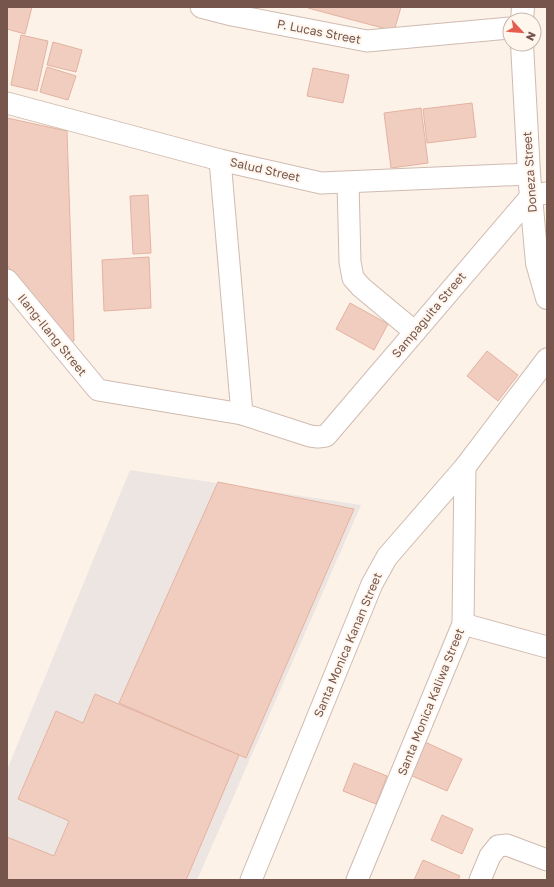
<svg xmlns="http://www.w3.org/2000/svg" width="554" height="887" viewBox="0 0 554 887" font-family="'Golos Text',sans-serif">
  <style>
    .industrial { fill: #ede5e1 }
    .building { fill: #f1cdc0; stroke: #e4b2a0 }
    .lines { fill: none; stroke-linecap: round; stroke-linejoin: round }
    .minor-casing { stroke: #d0bbb0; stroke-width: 23 }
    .tertiary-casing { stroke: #d0bbb0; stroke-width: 24 }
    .minor { stroke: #fff; stroke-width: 21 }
    .tertiary { stroke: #fff; stroke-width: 22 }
    .labels { text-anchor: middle; stroke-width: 4; stroke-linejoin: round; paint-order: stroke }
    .street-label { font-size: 12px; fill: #76564c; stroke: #fff6ee }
  </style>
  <rect width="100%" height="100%" fill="#fcf2e8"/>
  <path class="industrial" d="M130,470l231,35 -164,375h-190v-110z"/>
  <g class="building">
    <path d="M7,7h25l-7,27 -18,-5z"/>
    <path d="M308,7h93l-7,24 -86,-23z"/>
    <path d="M21,35l27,6 -11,50 -26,-6z"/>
    <path d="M53,42l29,8 -6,22 -29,-7z"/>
    <path d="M47,67l29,9 -8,24 -28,-8z"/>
    <path d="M313,68l36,7 -6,28 -36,-7z"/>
    <path d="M472,103l4,34 -49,6 -4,-34z"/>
    <path d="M421,108l7,55 -37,5 -7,-55z"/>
    <path d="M7,118l60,13 7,210h-14l-53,-76z"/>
    <path d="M148,195l3,58 -18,1 -3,-58z"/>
    <path d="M149,257l2,51 -47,3 -2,-51z"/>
    <path d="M350,303l38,21 -14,26 -38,-21z"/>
    <path d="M487,351l31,24 -20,26 -31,-25z"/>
    <path d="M218,482l136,27 -108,249 -127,-55z"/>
    <path d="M95,694l144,61 -53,125h-179v-43l47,19 15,-35 -51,-22 38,-88 27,12z"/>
    <path d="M425,742l37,17 -15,32 -37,-16z"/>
    <path d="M354,763l33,13 -11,28 -33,-13z"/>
    <path d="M442,815l31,14 -11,25 -31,-14z"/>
    <path d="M423,860l37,16 -2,4h-44z"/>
  </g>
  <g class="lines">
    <g class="minor-casing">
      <g id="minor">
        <path d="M201,7l31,8 135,26 143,-13"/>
        <path d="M7,103l213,57 101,23 208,-9"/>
        <path d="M220,160l22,254"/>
        <path d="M348,182l2,80 3,16 8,9 54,45"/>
        <path d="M7,280l91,110 144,24 68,22 8,1 8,-1 206,-241 15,-2"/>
        <path d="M463,624l84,23"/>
        <path d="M251,880l121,-296 15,-27 78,-90 82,-108"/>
        <path d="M357,880l106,-256 2,-157"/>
        <path d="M480,880l10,-24 8,-10 9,-1 40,15"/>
      </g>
    </g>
    <g class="tertiary-casing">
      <g id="tertiary">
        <path d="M522,20l1,-13"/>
        <path d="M522,44l7,130 8,89 10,35"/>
      </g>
    </g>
    <use href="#minor" class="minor"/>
    <use href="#tertiary" class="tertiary"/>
  </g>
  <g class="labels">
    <g class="street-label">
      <text transform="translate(319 32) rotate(11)" y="4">P. Lucas Street</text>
      <text transform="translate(265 170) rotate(13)" y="4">Salud Street</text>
      <text transform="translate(530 172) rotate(-94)" y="4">Doneza Street</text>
      <text transform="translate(429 315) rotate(-50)" y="4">Sampaguita Street</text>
      <text transform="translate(52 335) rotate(51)" y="4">Ilang-Ilang Street</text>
      <text transform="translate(348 645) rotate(-67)" y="4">Santa Monica Kanan Street</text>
      <text transform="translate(431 702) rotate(-68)" y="4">Santa Monica Kaliwa Street</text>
    </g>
  </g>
  <rect width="554" height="887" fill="none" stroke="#76564c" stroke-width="16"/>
  <g transform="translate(522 32) rotate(116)"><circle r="19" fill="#fff6ee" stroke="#c8b6ad"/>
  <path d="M0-3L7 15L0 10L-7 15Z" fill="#e45e4f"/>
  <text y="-6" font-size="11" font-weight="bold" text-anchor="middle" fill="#76564c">N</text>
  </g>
</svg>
